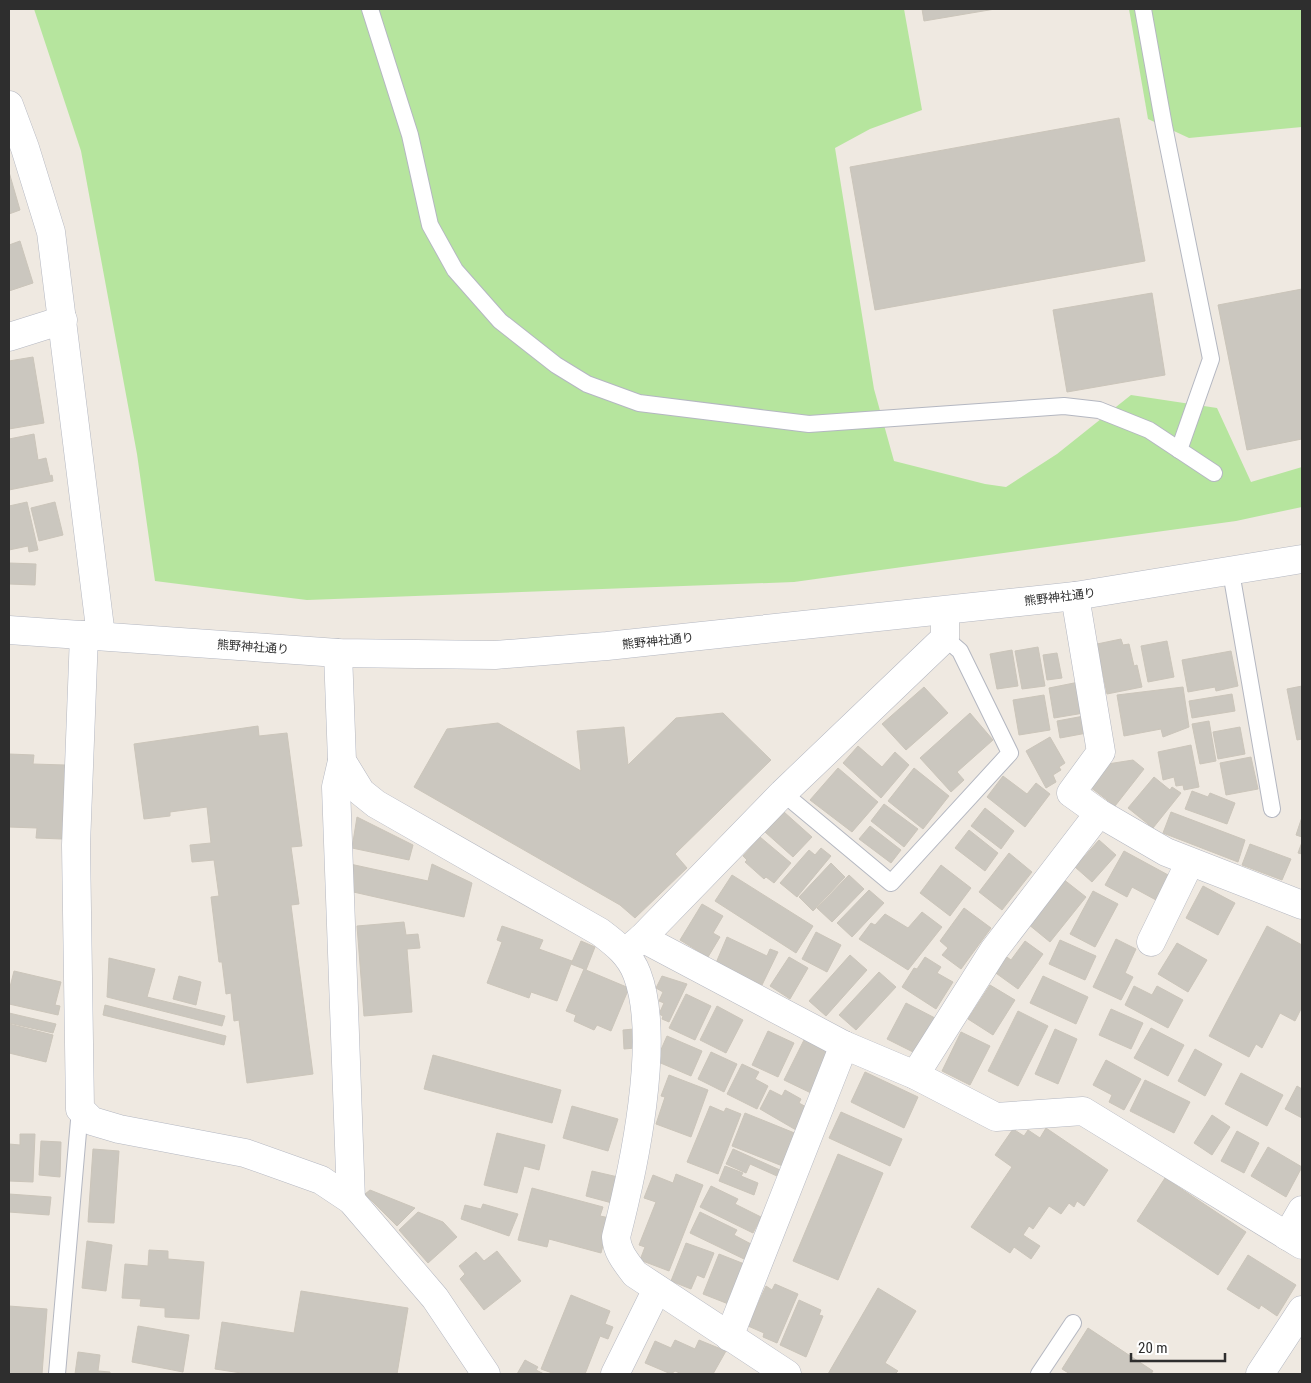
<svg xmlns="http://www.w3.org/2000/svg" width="1311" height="1383" viewBox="0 0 1311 1383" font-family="'Roboto Condensed','Noto Sans JP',sans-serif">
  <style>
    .green { fill: #b6e59e }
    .building { fill: #cbc7bf; stroke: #cbc5ba }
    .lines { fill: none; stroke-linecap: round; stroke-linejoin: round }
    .lane-casing { stroke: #b4b7c1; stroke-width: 18 }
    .street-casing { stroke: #b4b7c1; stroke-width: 29 }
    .secondary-casing { stroke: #b4b7c1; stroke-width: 29 }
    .lane { stroke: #fff; stroke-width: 16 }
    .street { stroke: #fff; stroke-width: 28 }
    .secondary { stroke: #fff; stroke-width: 28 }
    .labels { text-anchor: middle; stroke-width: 4; stroke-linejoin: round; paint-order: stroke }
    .street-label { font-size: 12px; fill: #2e2e2e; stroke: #fff }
  </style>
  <rect width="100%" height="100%" fill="#efe9e1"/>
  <g class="green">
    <path d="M34,9h870l18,101 -52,19 -35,19 39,241 20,72 91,23 21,3 51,-33 74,-59 86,13 34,74 51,-15v40l-66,14 -442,61 -487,18 -152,-19 -18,-127 -56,-303z"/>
    <path d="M1129,9h173v118l-113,11 -41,-19z"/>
  </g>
  <g class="building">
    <path d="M922,9h73l-71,12z"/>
    <path d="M1119,118l26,143 -270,49 -25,-143z"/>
    <path d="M9,172l11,38 -11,4z"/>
    <path d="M20,241l13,42 -24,8v-46z"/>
    <path d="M1302,289v150l-55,11 -29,-145z"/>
    <path d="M1152,293l13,82 -98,17 -14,-82z"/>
    <path d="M33,357l11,66 -35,6v-68z"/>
    <path d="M34,434l4,26 8,-2 4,18 2,-1 1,6 -44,9v-51z"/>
    <path d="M27,502l11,48 -9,2 -1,-6 -19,4v-44z"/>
    <path d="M55,502l8,33 -24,6 -8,-33z"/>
    <path d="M9,563l27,1 -1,21 -26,-1z"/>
    <path d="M1121,639l2,6 6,-1 5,22 3,-1 5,22 -35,7 -10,-50z"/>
    <path d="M1167,641l7,36 -26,5 -7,-36z"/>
    <path d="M1038,647l7,39 -23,3 -7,-38z"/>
    <path d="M1012,650l6,36 -21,3 -7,-35z"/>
    <path d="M1231,651l7,35 -22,5 -1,-4 -27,5 -6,-32z"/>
    <path d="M1057,653l5,25 -15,2 -4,-25z"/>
    <path d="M1079,682l5,31 -30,5 -5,-30z"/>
    <path d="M1302,686v53l-5,1 -10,-51z"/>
    <path d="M924,687l24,26 -42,37 -24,-26z"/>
    <path d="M1183,687l6,40 -26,10 -2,-8 -37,7 -7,-41z"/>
    <path d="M1232,694l3,17 -43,7 -3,-17z"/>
    <path d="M1044,695l6,35 -31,5 -6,-35z"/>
    <path d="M723,713l48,47 -96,94 12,14 -52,50 -15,-13 -206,-118 33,-58 51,-6 83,48 -4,-40 47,-4 4,38 48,-47z"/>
    <path d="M970,713l23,27 -36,32 7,8 -13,12 -31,-34z"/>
    <path d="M1084,716l3,17 -27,5 -3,-17z"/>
    <path d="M1209,721l7,40 -16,3 -8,-40z"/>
    <path d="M258,726l1,10 28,-3 15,113 -11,1 8,57 -8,1 22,169 -66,9 -8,-63 -5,1 -3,-28 -5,1 -4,-32h-3l-8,-65 8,-1 -5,-36 -22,2 -2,-17 21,-2 -4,-36 -37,5v4l-26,3 -10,-75z"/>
    <path d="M1240,727l5,27 -27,5 -5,-27z"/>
    <path d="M1050,737l15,26 -6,4 2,3 -8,5 3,7 -10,6 -20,-37z"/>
    <path d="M1191,745l8,42 -15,3 -1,-5 -7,1 -2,-9 -11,3 -5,-28z"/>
    <path d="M858,746l24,21 13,-15 14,13 -28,33 -38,-35z"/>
    <path d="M9,754l25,1 -1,9 32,1 -3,74 -26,-1 1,-10 -28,-1z"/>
    <path d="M1251,757l7,32 -32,6 -6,-32z"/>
    <path d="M1133,760l11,9 -29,37 -29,-22 15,-19z"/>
    <path d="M838,768l40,34 -26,30 -42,-32z"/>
    <path d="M914,768l35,28 -26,33 -35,-28z"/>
    <path d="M1003,776l24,18 9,-11 14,11 -25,33 -38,-30z"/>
    <path d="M1154,777l16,13 2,-3 9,6 -28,35 -25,-20z"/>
    <path d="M1192,791l16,6 2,-4 25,10 -8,21 -42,-15z"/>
    <path d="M884,804l34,25 -14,18 -33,-26z"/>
    <path d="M985,808l29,23 -13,18 -30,-23z"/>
    <path d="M784,812l28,25 -19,20 -28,-25z"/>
    <path d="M1171,812l74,28 -7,22 -75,-29z"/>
    <path d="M357,817l56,28 -4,15 -57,-12z"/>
    <path d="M1302,817v20l-6,-2z"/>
    <path d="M870,826l31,24 -10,13 -32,-24z"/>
    <path d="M969,830l29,23 -13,18 -30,-23z"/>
    <path d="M760,837l31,26 -17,20 -8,-6 -2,2 -19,-17 2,-2 -4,-4z"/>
    <path d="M1099,840l17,15 -24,27 -17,-15z"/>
    <path d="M1302,842v12l-4,-1z"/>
    <path d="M1250,844l41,15 -9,21 -40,-15z"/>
    <path d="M821,848l10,8 -34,41 -17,-14 29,-33 6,5z"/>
    <path d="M1124,851l46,25 -14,24 -24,-13 -5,10 -22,-12z"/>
    <path d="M1009,853l23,19 -30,38 -23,-18z"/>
    <path d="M831,863l14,14 -32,34 -14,-14z"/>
    <path d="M350,864l78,17 4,-17 40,19 -8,34 -115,-26z"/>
    <path d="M941,865l30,23 -21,28 -30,-23z"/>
    <path d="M732,875l81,51 -17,27 -81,-52z"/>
    <path d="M849,875l15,14 -32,33 -15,-14z"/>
    <path d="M1063,879l23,18 -36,45 -22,-18z"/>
    <path d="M1203,886l32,17 -17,32 -32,-17z"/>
    <path d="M869,890l15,13 -32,34 -15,-14z"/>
    <path d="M1093,891l25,13 -23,43 -25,-13z"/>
    <path d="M702,904l21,12 -10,17 7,4 -12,20 -28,-17z"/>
    <path d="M964,908l27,20 -30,41 -19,-14 6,-7 -8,-7z"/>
    <path d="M922,912l20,15 -34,43 -49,-31 12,-16 4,2 10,-11 23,14z"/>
    <path d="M404,922l2,13 12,-1 2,14 -13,1 5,63 -48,4 -7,-90z"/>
    <path d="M502,926l41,14 -4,9 33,12 -15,40 -26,-9 -2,6 -42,-15 15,-41 -5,-2z"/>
    <path d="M1267,926l35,19v62l-7,14 -15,-8 -18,35 -6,-4 -7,13 -40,-21z"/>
    <path d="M816,932l25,13 -14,27 -25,-13z"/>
    <path d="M727,937l40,19 3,-7 8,3 -16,33 -46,-22z"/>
    <path d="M1116,939l20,10 -11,24 8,4 -12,23 -28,-13z"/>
    <path d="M1060,940l36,16 -11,24 -36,-16z"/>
    <path d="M581,941l14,6 -9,23 43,18 -18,43 -14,-6 -3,5 -20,-9 2,-6 -10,-4 18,-42 -13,-5z"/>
    <path d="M1025,941l18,13 -25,35 -25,-18 11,-16 7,5z"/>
    <path d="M1177,943l30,17 -19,32 -30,-18z"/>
    <path d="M850,955l17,15 -41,46 -17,-15z"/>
    <path d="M789,957l19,11 -18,31 -20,-13z"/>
    <path d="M925,957l16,10 -4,6 16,9 -17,27 -34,-22 12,-19 3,1z"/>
    <path d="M109,958l46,11 -8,28 78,19 -3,10 -115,-29z"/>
    <path d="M14,971l47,11 -6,23 5,1 -2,9 -49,-11v-13z"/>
    <path d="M879,972l17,15 -40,43 -17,-15z"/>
    <path d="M179,976l22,6 -5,23 -23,-6z"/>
    <path d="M662,976l25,8 -18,38 -7,-3 1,-3 -4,-2 5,-11 -5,-2 4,-9 -7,-4z"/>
    <path d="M1043,976l45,21 -12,27 -46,-21z"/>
    <path d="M990,985l25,15 -22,35 -25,-16z"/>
    <path d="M1134,986l18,9 5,-9 26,14 -15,28 -43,-23z"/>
    <path d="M686,994l25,12 -16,34 -26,-12z"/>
    <path d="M906,1003l29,15 -20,35 -28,-14z"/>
    <path d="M105,1005l121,31 -2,9 -121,-30z"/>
    <path d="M717,1006l26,14 -17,33 -26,-13z"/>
    <path d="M1111,1009l32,14 -12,26 -32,-14z"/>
    <path d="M1018,1011l30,15 -30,60 -30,-15z"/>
    <path d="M9,1013l47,11 -3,9 -44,-10z"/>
    <path d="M9,1024l44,11 -7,27 -37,-9z"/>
    <path d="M1151,1028l33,17 -16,31 -34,-18z"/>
    <path d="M634,1029l1,19 -11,1 -1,-19z"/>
    <path d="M1055,1029l22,10 -19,45 -23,-10z"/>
    <path d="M768,1031l26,12 -16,34 -26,-12z"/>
    <path d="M961,1032l29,14 -20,39 -28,-14z"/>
    <path d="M667,1036l35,15 -11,25 -35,-15z"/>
    <path d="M806,1036l27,14 -22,43 -27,-13z"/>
    <path d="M1195,1049l27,15 -17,32 -27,-15z"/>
    <path d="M711,1052l26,12 -13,28 -26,-13z"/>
    <path d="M433,1055l128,35 -9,33 -128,-34z"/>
    <path d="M1106,1060l35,19 -17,31 -15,-8 3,-7 -19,-10z"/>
    <path d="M742,1064l17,8 -4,7 13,7 -11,23 -30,-15z"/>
    <path d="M865,1072l53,25 -14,31 -53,-26z"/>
    <path d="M1241,1073l42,22 -16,31 -42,-22z"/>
    <path d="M669,1075l39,15 -17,47 -35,-13 9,-27 -4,-1z"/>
    <path d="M1145,1080l45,22 -16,31 -44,-22z"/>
    <path d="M1297,1086l5,3v29l-17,-9z"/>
    <path d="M770,1090l12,6 3,-6 16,9 -2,4 9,5 -12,22 -36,-21z"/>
    <path d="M572,1106l46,13 -10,32 -45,-13z"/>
    <path d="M710,1106l14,6 2,-4 15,6 -23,60 -31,-12z"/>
    <path d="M841,1112l61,27 -12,27 -61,-28z"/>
    <path d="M745,1113l52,21 -12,33 -53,-21z"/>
    <path d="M1212,1115l18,12 -18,28 -18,-12z"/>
    <path d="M1046,1128l62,42 -24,36 -7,-5 -3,6 -5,-4 -8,11 -12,-8 -16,23 -4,-3 -6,9 17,11 -9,13 -17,-12 -4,6 -39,-26 41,-60 -17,-12 18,-26 11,7 4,-6 12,8z"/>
    <path d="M1237,1131l22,12 -15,30 -23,-12z"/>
    <path d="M497,1133l48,12 -6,25 -15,-4 -7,27 -33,-8z"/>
    <path d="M20,1134h15l-2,48 -24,-1v-37l11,1z"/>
    <path d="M41,1141l20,1 -1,35 -21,-2z"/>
    <path d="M1268,1147l34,20 -16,30 -35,-21z"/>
    <path d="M93,1149l26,2 -5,72 -26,-1z"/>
    <path d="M733,1149l47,21 -3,6 -27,-12 -4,9 -20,-9z"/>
    <path d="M838,1154l45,19 -45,107 -45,-19z"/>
    <path d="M725,1166l18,7 -2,3 17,7 -4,12 -35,-14z"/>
    <path d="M592,1171l26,6 -6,26 -26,-7z"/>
    <path d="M676,1174l27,11 -34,86 -29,-11 5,-13 -6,-2 17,-43 -12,-4 9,-23 20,8z"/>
    <path d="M1165,1178l81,54 -28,43 -81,-54z"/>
    <path d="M711,1186l27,13 -3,5 26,13 -8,16 -53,-26z"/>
    <path d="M532,1188l71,19 -3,9 10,2 -9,35 -52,-14 -2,8 -29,-7z"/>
    <path d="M370,1190l45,18 -18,18 -32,-32z"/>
    <path d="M9,1194l42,3 -2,18 -40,-3z"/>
    <path d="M483,1204l35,10 -9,22 -48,-17 4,-14 16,4z"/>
    <path d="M418,1212l25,10 14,15 -29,26 -29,-33z"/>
    <path d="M700,1212l37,18 -3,5 17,9 -7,15 -54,-26z"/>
    <path d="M87,1241l25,4 -6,46 -24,-3z"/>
    <path d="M686,1243l28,10 -10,25 -7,-3 -6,14 -20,-8z"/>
    <path d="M149,1250l19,1v8l36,3 -5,57 -34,-2v-9l-25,-2 1,-7 -19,-1 3,-34 23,2z"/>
    <path d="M497,1251l24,30 -37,29 -24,-31 5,-5 -6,-8 17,-14 8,9z"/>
    <path d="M719,1254l28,11 -16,40 -28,-11z"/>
    <path d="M1248,1255l48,30 -19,31 -16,-11 -2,4 -32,-20z"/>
    <path d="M775,1284l23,10 -21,49 -14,-6 1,-4 -16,-7 18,-40 6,4z"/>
    <path d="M878,1288l38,23 -31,52 13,8 -3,3h-67z"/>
    <path d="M301,1291l107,17 -11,66h-149l-33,-5 7,-47 72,11z"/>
    <path d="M571,1295l39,16 -5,13 8,3 -5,12 -8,-3 -15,38h-30l-14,-5z"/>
    <path d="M799,1300l22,10 -2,5 4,1 -17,41 -26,-12z"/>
    <path d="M9,1306l38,3 -5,65h-33z"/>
    <path d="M138,1326l51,9 -6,37 -51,-10z"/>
    <path d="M1088,1328l65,43 -2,3h-81l-8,-5z"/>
    <path d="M675,1340l20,9 4,-9 27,11 -13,23h-31l-7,-3 -4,3 -26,-11 10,-22 16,7z"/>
    <path d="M78,1352l22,3 -2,16 12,1v2h-35z"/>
    <path d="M525,1360l13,7 -2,3 8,4h-27z"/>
  </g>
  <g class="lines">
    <g class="lane-casing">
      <g id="lane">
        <path d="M370,9l40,126 20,90 25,45 45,51 56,44 31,19 52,19 170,21 255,-18 35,4 50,20 65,43"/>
        <path d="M1143,9l21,117 47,233 -32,91"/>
        <path d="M1231,572l41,237"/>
        <path d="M783,793l108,90 119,-130 -50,-102 -15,-13"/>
        <path d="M57,1374l23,-265"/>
        <path d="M1039,1374l34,-51"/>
      </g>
    </g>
    <g class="street-casing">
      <g id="street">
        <path d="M9,337l54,-17"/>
        <path d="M1075,596l26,156 -30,41 28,20 67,39 136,53"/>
        <path d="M84,635l-8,210 4,264 12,12 27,8 126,24 76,27 30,20 84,98 51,76"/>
        <path d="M338,653l4,108 19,31 15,12 224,128c16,12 30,23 37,42 25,65 -4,197 -21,263 1,15 10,25 19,37l152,100"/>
        <path d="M342,761l-6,26 15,413"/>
        <path d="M642,938l202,107 71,30 81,42 87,-6 219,134"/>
        <path d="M1151,942l39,-80"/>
        <path d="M628,950l14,-12 141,-145 162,-155v-27"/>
        <path d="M915,1075l79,-125 105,-137"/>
        <path d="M1287,1236l15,-26"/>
        <path d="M729,1337l115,-292"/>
        <path d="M615,1374l42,-85"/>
        <path d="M1260,1374l42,-64"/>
      </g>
    </g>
    <g class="secondary-casing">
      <g id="secondary">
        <path d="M9,105l16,43 26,84 50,404"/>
        <path d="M9,630l329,23 157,2 112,-9 468,-50 227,-37"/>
      </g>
    </g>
    <use href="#lane" class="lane"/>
    <use href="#street" class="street"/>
    <use href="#secondary" class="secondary"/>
  </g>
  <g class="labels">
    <g class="street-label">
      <text transform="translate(1060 597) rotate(-7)" y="4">熊野神社通り</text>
      <text transform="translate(658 641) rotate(-6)" y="4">熊野神社通り</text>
      <text transform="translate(253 647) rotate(4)" y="4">熊野神社通り</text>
    </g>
  </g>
  <rect width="1311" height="1383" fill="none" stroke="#2e2e2e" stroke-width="20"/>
  <path d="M1131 1353v8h94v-8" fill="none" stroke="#2e2e2e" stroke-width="2.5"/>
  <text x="1138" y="1353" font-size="15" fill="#2e2e2e" stroke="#ffffff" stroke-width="4" paint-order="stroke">20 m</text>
</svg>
